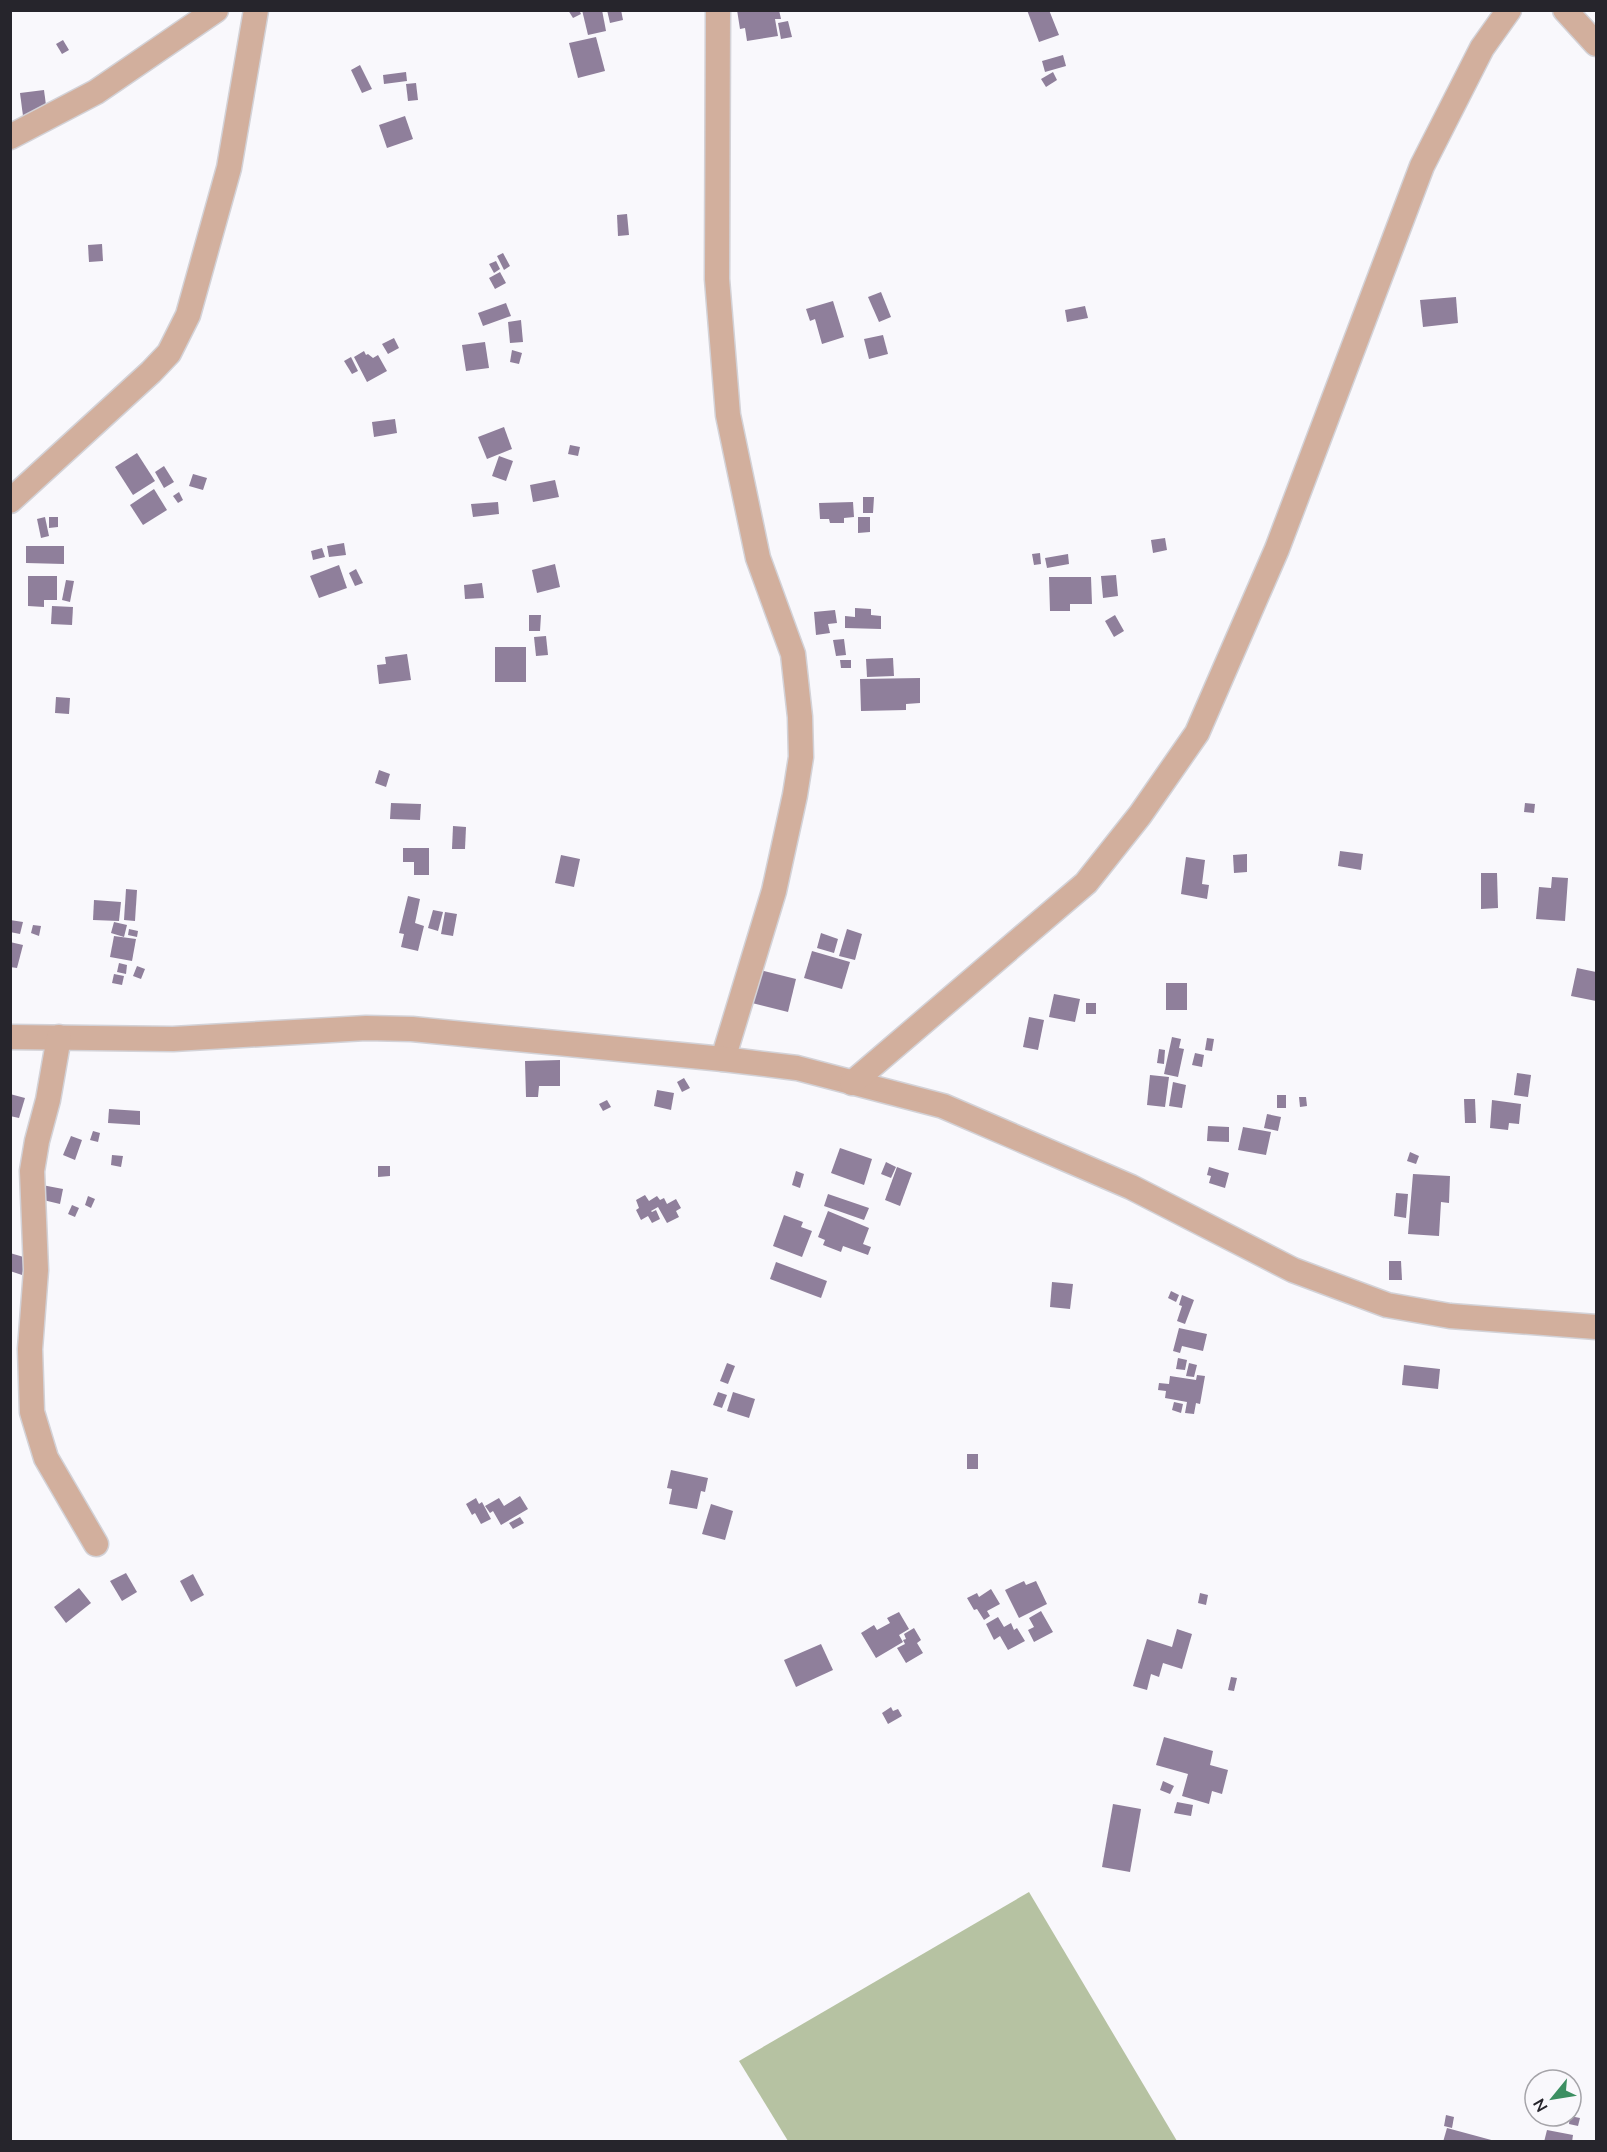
<svg xmlns="http://www.w3.org/2000/svg" width="1607" height="2152" viewBox="0 0 1607 2152" font-family="Mulish,sans-serif">
  <style>
    .forest { fill: #b6c2a2 }
    .building { fill: #8f7f9b }
    .lines { fill: none; stroke-linecap: round; stroke-linejoin: round }
    .street-casing { stroke: #d3d2d7; stroke-width: 27 }
    .street { stroke: #d2af9d; stroke-width: 24 }
  </style>
  <rect width="100%" height="100%" fill="#f9f8fc"/>
  <path class="forest" d="M1029,1892l148,249h-389l-49,-80z"/>
  <g class="building">
    <path d="M568,10h11l2,4 -8,4z"/>
    <path d="M582,10h20l4,21 -18,4z"/>
    <path d="M607,10h14l2,10 -13,3z"/>
    <path d="M737,10h42l2,9h-6l3,17 -31,5 -2,-13 -5,1z"/>
    <path d="M1027,10h22l10,25 -20,7z"/>
    <path d="M788,21l4,16 -11,2 -3,-16z"/>
    <path d="M596,37l9,34 -27,7 -9,-35z"/>
    <path d="M63,40l6,10 -7,4 -6,-10z"/>
    <path d="M1063,55l3,11 -21,6 -3,-11z"/>
    <path d="M360,65l12,24 -10,4 -11,-23z"/>
    <path d="M406,72l1,9 -23,3 -1,-9z"/>
    <path d="M1053,72l4,8 -11,7 -5,-8z"/>
    <path d="M416,83l2,17 -10,1 -2,-17z"/>
    <path d="M44,90l3,23 -24,3 -3,-23z"/>
    <path d="M405,116l8,23 -26,9 -8,-23z"/>
    <path d="M627,214l2,21 -11,1 -1,-21z"/>
    <path d="M102,244l1,17 -14,1 -1,-17z"/>
    <path d="M503,253l7,13 -6,4 -7,-14z"/>
    <path d="M496,261l4,8 -6,4 -5,-9z"/>
    <path d="M500,272l6,11 -11,6 -6,-11z"/>
    <path d="M881,292l10,25 -12,5 -11,-25z"/>
    <path d="M1456,297l2,26 -35,4 -3,-27z"/>
    <path d="M833,301l11,36 -22,7 -7,-25 -5,2 -4,-12z"/>
    <path d="M506,303l5,13 -28,10 -5,-13z"/>
    <path d="M1085,306l3,12 -21,4 -2,-12z"/>
    <path d="M521,320l2,22 -13,1 -2,-21z"/>
    <path d="M883,335l5,19 -19,5 -5,-20z"/>
    <path d="M394,338l5,10 -11,6 -6,-10z"/>
    <path d="M485,342l4,26 -23,3 -4,-26z"/>
    <path d="M512,350l10,3 -3,11 -9,-2z"/>
    <path d="M364,351l2,4 2,-1 5,4 5,-3 9,16 -20,11 -13,-25z"/>
    <path d="M351,357l7,14 -6,3 -8,-13z"/>
    <path d="M395,419l2,14 -23,4 -2,-15z"/>
    <path d="M504,427l8,22 -25,10 -9,-22z"/>
    <path d="M570,445l10,2 -2,9 -10,-2z"/>
    <path d="M137,453l18,28 -22,14 -18,-28z"/>
    <path d="M499,456l14,5 -7,20 -14,-5z"/>
    <path d="M164,466l10,16 -10,6 -9,-16z"/>
    <path d="M193,474l14,4 -4,12 -14,-4z"/>
    <path d="M555,480l4,17 -26,5 -3,-17z"/>
    <path d="M154,489l13,21 -24,15 -13,-20z"/>
    <path d="M179,492l4,8 -5,3 -5,-7z"/>
    <path d="M863,497h11l-1,16h-10z"/>
    <path d="M498,502l1,12 -26,3 -2,-13z"/>
    <path d="M853,502l1,15 -10,1v5h-14l-1,-4h-9l-1,-16z"/>
    <path d="M45,517l4,19 -8,2 -4,-19z"/>
    <path d="M49,517h9v10l-9,1z"/>
    <path d="M858,517h12v15l-12,1z"/>
    <path d="M1165,538l2,12 -14,3 -2,-13z"/>
    <path d="M344,543l2,12 -17,2 -2,-11z"/>
    <path d="M26,546h38v18l-38,-1z"/>
    <path d="M322,548l3,9 -12,3 -2,-9z"/>
    <path d="M1040,553l1,11 -7,1 -2,-11z"/>
    <path d="M1068,554l1,10 -22,4 -2,-10z"/>
    <path d="M555,564l5,23 -23,6 -5,-23z"/>
    <path d="M339,565l8,23 -28,10 -9,-22z"/>
    <path d="M356,569l7,14 -8,3 -6,-13z"/>
    <path d="M1116,575l2,21 -15,2 -2,-22z"/>
    <path d="M28,576h29v24h-13v7l-16,-1z"/>
    <path d="M1049,577h42l1,27h-22v7h-20z"/>
    <path d="M66,580l8,1 -4,21 -8,-2z"/>
    <path d="M482,583l2,15 -19,1 -1,-14z"/>
    <path d="M52,606l21,1 -1,18 -21,-1z"/>
    <path d="M855,608l16,1v6l10,1v13l-36,-1v-12l10,1z"/>
    <path d="M835,610l2,13 -9,1 2,9 -14,2 -2,-23z"/>
    <path d="M529,615h12l-1,16h-11z"/>
    <path d="M1115,615l9,16 -10,6 -9,-16z"/>
    <path d="M546,636l2,19 -12,1 -2,-19z"/>
    <path d="M844,639l2,16 -10,1 -3,-16z"/>
    <rect x="495" y="647" width="31" height="35"/>
    <path d="M407,654l4,26 -32,4 -2,-19 9,-1 -1,-7z"/>
    <path d="M893,658l1,18 -27,1 -1,-18z"/>
    <path d="M840,660h11v8h-10z"/>
    <path d="M920,678v25l-14,1v6l-45,1 -1,-32z"/>
    <path d="M56,697l14,1 -1,16 -14,-1z"/>
    <path d="M379,770l11,4 -4,13 -11,-4z"/>
    <path d="M391,803l30,1 -1,16 -30,-1z"/>
    <path d="M1525,803l10,1 -1,9 -10,-1z"/>
    <path d="M453,826l13,1 -1,22h-13z"/>
    <path d="M403,848h26v27h-15v-13h-11z"/>
    <path d="M1340,851l23,3 -2,16 -23,-4z"/>
    <path d="M1247,854v18l-13,1 -1,-18z"/>
    <path d="M561,855l19,4 -6,28 -19,-4z"/>
    <path d="M1186,857l19,3 -3,24 7,1 -2,14 -26,-5z"/>
    <path d="M1481,873h16l1,35 -17,1z"/>
    <path d="M1552,877l16,1 -3,43 -29,-2 3,-32 12,1z"/>
    <path d="M126,889l11,1 -2,31 -11,-1z"/>
    <path d="M408,896l12,3 -5,24 9,3 -6,25 -17,-4 3,-13 -5,-1z"/>
    <path d="M94,900l27,2 -2,19 -26,-1z"/>
    <path d="M433,910l10,2 -5,19 -10,-3z"/>
    <path d="M445,912l12,2 -4,22 -12,-2z"/>
    <path d="M10,920l13,2 -3,12 -10,-2z"/>
    <path d="M114,922l13,3 -3,12 -13,-4z"/>
    <path d="M33,925l8,1 -2,10 -8,-3z"/>
    <path d="M129,929l9,2 -1,6 -9,-2z"/>
    <path d="M847,929l15,5 -7,26 -16,-4z"/>
    <path d="M821,933l17,6 -4,14 -17,-5z"/>
    <path d="M114,936l22,3 -4,22 -22,-4z"/>
    <path d="M10,942l13,3 -6,23 -7,-1z"/>
    <path d="M812,951l38,11 -8,27 -38,-11z"/>
    <path d="M119,963l8,2 -1,9 -9,-2z"/>
    <path d="M137,966l8,3 -4,10 -8,-3z"/>
    <path d="M1577,968l19,4v29l-25,-5z"/>
    <path d="M756,969l40,10 -8,33 -40,-10z"/>
    <path d="M114,974l10,2 -2,9 -10,-2z"/>
    <rect x="1166" y="983" width="21" height="27"/>
    <path d="M1054,994l26,5 -5,23 -26,-5z"/>
    <rect x="1086" y="1003" width="10" height="11"/>
    <path d="M1029,1017l15,3 -6,30 -15,-3z"/>
    <path d="M1172,1037l9,2 -2,9 5,1 -6,28 -14,-3z"/>
    <path d="M1207,1038l7,1 -2,12 -7,-1z"/>
    <path d="M1159,1049l6,1 -1,14 -7,-1z"/>
    <path d="M1195,1053l9,2 -2,12 -10,-2z"/>
    <path d="M560,1060v26h-21l-1,11h-12l-1,-36z"/>
    <path d="M1517,1073l14,2 -3,22 -14,-2z"/>
    <path d="M1150,1075l19,2 -4,30 -18,-2z"/>
    <path d="M684,1078l6,10 -8,4 -5,-10z"/>
    <path d="M1173,1082l13,3 -4,23 -13,-2z"/>
    <path d="M657,1090l17,3 -3,17 -17,-4z"/>
    <path d="M10,1094l15,4 -6,20 -9,-2z"/>
    <rect x="1277" y="1095" width="9" height="13"/>
    <path d="M1299,1097h7l1,9 -7,1z"/>
    <path d="M1464,1099h11l1,24h-11z"/>
    <path d="M607,1100l4,7 -8,4 -4,-7z"/>
    <path d="M1492,1100l29,4 -2,20 -10,-1 -1,7 -18,-2z"/>
    <path d="M109,1109l31,2v14l-32,-2z"/>
    <path d="M1267,1114l14,3 -3,14 -14,-3z"/>
    <path d="M1208,1126l21,1v15l-22,-1z"/>
    <path d="M1243,1127l28,5 -5,23 -28,-5z"/>
    <path d="M93,1131l7,2 -2,9 -8,-2z"/>
    <path d="M71,1136l11,4 -7,20 -12,-5z"/>
    <path d="M840,1148l32,11 -8,26 -33,-12z"/>
    <path d="M1410,1152l9,4 -3,8 -9,-3z"/>
    <path d="M112,1155l11,1 -2,11 -10,-2z"/>
    <path d="M886,1162l10,5 -5,11 -10,-4z"/>
    <path d="M378,1166h12v10l-12,1z"/>
    <path d="M897,1167l15,6 -12,33 -15,-6z"/>
    <path d="M1209,1167l20,6 -4,15 -16,-5 2,-7 -4,-1z"/>
    <path d="M796,1171l8,3 -4,14 -8,-3z"/>
    <path d="M1413,1174l37,2 -1,27 -8,-1 -2,34 -31,-2z"/>
    <path d="M42,1185l21,4 -3,15 -21,-5z"/>
    <path d="M1396,1193l12,1 -2,24 -12,-2z"/>
    <path d="M828,1194l41,14 -5,12 -40,-14z"/>
    <path d="M645,1195l4,6 8,-5 3,4 4,-2 3,6 9,-5 5,9 -5,3 3,6 -12,6 -9,-16 -7,4 1,1 4,-2 4,9 -8,4 -4,-7 -7,4 -5,-10 3,-2 -3,-8z"/>
    <path d="M88,1196l7,3 -4,9 -6,-3z"/>
    <path d="M72,1205l7,3 -4,9 -7,-3z"/>
    <path d="M828,1211l41,17 -6,16 8,3 -3,8 -25,-9 -2,6 -18,-7 2,-5 -7,-3z"/>
    <path d="M784,1215l19,7 -2,5 11,4 -10,26 -29,-11z"/>
    <path d="M10,1253l17,5 -5,17 -12,-4z"/>
    <path d="M1389,1261h12l1,19h-13z"/>
    <path d="M776,1262l51,19 -6,17 -51,-19z"/>
    <path d="M1052,1282l21,2 -3,25 -20,-2z"/>
    <path d="M1171,1291l8,4 -3,7 -8,-4z"/>
    <path d="M1182,1295l12,5 -9,24 -8,-3 5,-15 -3,-1z"/>
    <path d="M1179,1328l28,6 -4,17 -21,-5 -2,7 -7,-2z"/>
    <path d="M1178,1358l9,2 -2,10 -9,-1z"/>
    <path d="M727,1363l8,3 -7,18 -8,-3z"/>
    <path d="M1189,1363l8,2 -3,12 -8,-1z"/>
    <path d="M1404,1365l36,4 -2,20 -36,-4z"/>
    <path d="M1197,1375l8,1 -5,28 -4,-1 -2,11 -9,-1 2,-11 -22,-4 1,-7 -8,-1 1,-7 10,1 1,-8 26,4z"/>
    <path d="M718,1392l9,3 -5,13 -9,-3z"/>
    <path d="M733,1392l22,7 -6,19 -22,-7z"/>
    <path d="M1174,1402l9,2 -2,9 -9,-3z"/>
    <rect x="967" y="1454" width="11" height="15"/>
    <path d="M671,1470l37,8 -3,14 -4,-1 -4,18 -28,-5 3,-15 -5,-1z"/>
    <path d="M520,1496l8,13 -27,16 -8,-14 -3,2 -5,-7 14,-8 5,8z"/>
    <path d="M476,1498l3,6 3,-2 9,17 -10,5 -6,-11 -3,2 -6,-11z"/>
    <path d="M711,1504l22,7 -8,29 -23,-6z"/>
    <path d="M520,1517l4,6 -11,6 -4,-6z"/>
    <path d="M126,1573l11,19 -15,9 -12,-20z"/>
    <path d="M193,1574l11,21 -13,7 -11,-21z"/>
    <path d="M1024,1581l2,4 10,-4 11,23 -28,14 -14,-28z"/>
    <path d="M79,1588l12,15 -25,20 -12,-16z"/>
    <path d="M991,1589l9,15 -13,7 3,5 -6,4 -7,-11 -3,1 -7,-12 10,-5 2,4z"/>
    <path d="M1200,1593l8,2 -2,10 -8,-2z"/>
    <path d="M1041,1611l12,21 -19,10 -6,-12 6,-3 -5,-9z"/>
    <path d="M899,1612l10,17 -10,6 4,7 -27,16 -15,-25 13,-8 3,5 13,-7 -3,-5z"/>
    <path d="M998,1617l6,10 7,-4 3,7 3,-2 8,13 -17,9 -8,-14 -6,4 -8,-16z"/>
    <path d="M914,1628l7,12 -4,3 6,10 -17,10 -9,-15 8,-4 -2,-4 3,-1 -2,-5z"/>
    <path d="M1177,1629l15,5 -10,35 -19,-6 -4,14 -8,-3 -4,16 -14,-4 14,-47 25,8z"/>
    <path d="M821,1644l12,26 -37,17 -12,-27z"/>
    <path d="M1231,1677l6,1 -3,13 -6,-1z"/>
    <path d="M891,1707l2,4 5,-2 4,7 -14,8 -6,-11z"/>
    <path d="M1164,1737l49,14 -3,14 18,5 -6,24 -10,-3 -3,13 -27,-8 6,-22 -32,-9z"/>
    <path d="M1163,1781l11,5 -4,8 -10,-4z"/>
    <path d="M1177,1802l16,3 -2,11 -17,-3z"/>
    <path d="M1113,1804l28,5 -11,63 -28,-5z"/>
    <path d="M1446,2115l8,2 -2,11 -8,-2z"/>
    <path d="M1570,2116l10,2 -2,8 -9,-2z"/>
    <path d="M1447,2128l48,13v1h-52z"/>
    <path d="M1547,2130l26,5 -1,7h-28z"/>
  </g>
  <g class="lines">
    <g class="street-casing">
      <g id="street">
        <path d="M718,10l-1,269 11,136 30,143 35,96 7,63 1,40 -6,38 -21,96 -51,168"/>
        <path d="M1565,10l31,34"/>
        <path d="M10,137l86,-45 120,-82"/>
        <path d="M10,501l141,-129 18,-19 19,-38 41,-147 27,-158"/>
        <path d="M10,1037l163,2 193,-11 46,1 311,30 74,9 146,38 188,81 162,83 94,35 63,11 146,11"/>
        <path d="M59,1037l-11,63 -11,41 -5,30 4,99 -6,79 2,63 14,46 50,86"/>
        <path d="M852,1083l234,-200 54,-68 57,-82 80,-184 145,-383 60,-118 27,-38"/>
      </g>
    </g>
    <use href="#street" class="street"/>
  </g>
  <rect width="1607" height="2152" fill="none" stroke="#26252c" stroke-width="24"/>
  <g transform="translate(1553 2098) rotate(240)"><circle r="28" fill="#f9f8fc" stroke="#a5a4a9" stroke-width="1.5"/>
  <path d="M0-4.5L10 22L0 15L-10 22Z" fill="#3c8f62"/>
  <text y="-9" font-size="16" font-weight="bold" text-anchor="middle" fill="#26252c">N</text>
  </g>
</svg>
